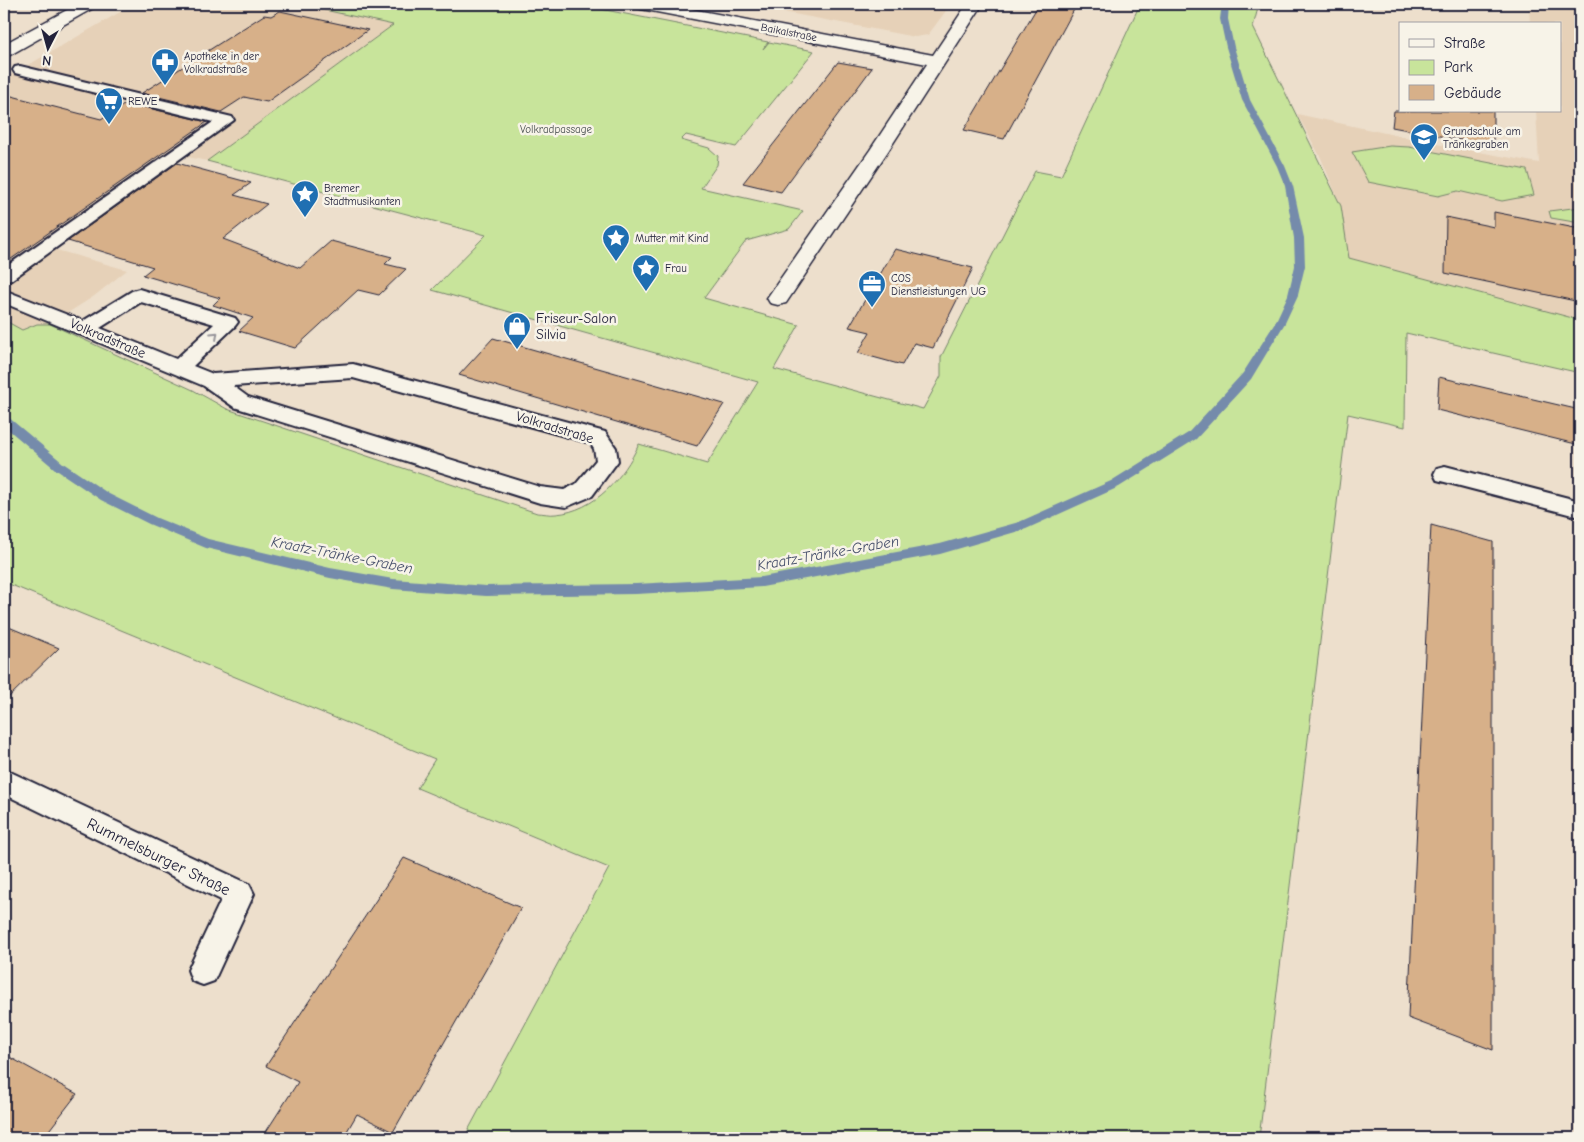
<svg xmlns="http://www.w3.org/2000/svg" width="1584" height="1142" viewBox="0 0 1584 1142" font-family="'Comic Neue',sans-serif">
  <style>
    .built { fill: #e6d1b8 }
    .green { fill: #c8e49b; stroke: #75836b }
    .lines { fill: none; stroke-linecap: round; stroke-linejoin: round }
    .stream { fill: #758bab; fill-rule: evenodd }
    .building { fill: #d7b089; stroke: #22223b }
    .lane-casing { stroke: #22223b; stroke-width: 4 }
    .street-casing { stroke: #22223b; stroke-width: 3 }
    .secondary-casing { stroke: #22223b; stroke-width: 3 }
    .lane { fill: #f7f3e8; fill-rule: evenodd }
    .street { fill: #f7f3e8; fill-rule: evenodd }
    .secondary { fill: #f7f3e8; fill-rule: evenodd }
    .oneway { stroke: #97959a }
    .labels { text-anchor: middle; stroke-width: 5; stroke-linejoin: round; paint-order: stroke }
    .far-street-label { font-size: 11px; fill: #22223b; stroke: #f7f3e8 }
    .far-poi-label { font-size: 11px; fill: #22223b; stroke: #f7f3e8; text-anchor: start }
    .far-park-label { font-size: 11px; fill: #4c5253; stroke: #f7f3e8 }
    .poi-label { font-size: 14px; fill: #22223b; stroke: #f7f3e8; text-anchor: start }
    .street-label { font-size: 14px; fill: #22223b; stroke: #f7f3e8 }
    .water-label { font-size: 15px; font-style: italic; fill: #454e6a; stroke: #f7f3e8 }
    .near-street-label { font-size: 16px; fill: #22223b; stroke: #f7f3e8 }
  </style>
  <rect width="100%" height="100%" fill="#eddfcc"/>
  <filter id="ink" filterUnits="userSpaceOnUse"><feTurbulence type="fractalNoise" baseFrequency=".02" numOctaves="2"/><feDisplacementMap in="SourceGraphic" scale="10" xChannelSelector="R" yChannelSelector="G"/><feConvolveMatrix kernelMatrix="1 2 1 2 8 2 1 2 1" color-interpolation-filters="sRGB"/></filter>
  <g filter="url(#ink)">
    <g class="built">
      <path d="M134,4h193l-6,4 73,17 -187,136 -24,-5 -130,93 74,21 -34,27 -43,27h-13l-15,6 -18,-10v-241z"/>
      <path d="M741,4h210l-23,31 -13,2z"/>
      <path d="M1529,4h51v316l-232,-62 -7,-52 -20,-48 -24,-44 139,30 103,19 -3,-52h24v-87h-30z"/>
    </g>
    <g class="green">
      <path d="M327,4h248l193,38 -5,7 6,-7 45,9 -78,96 -50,-12 -5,5 28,8 9,8 -1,9 -16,23 102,23 -14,18 -43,12 -42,57 95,27 -25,44 149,40 18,-33v-19l94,-186 26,5 79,-172h119l-6,23 88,179 8,52 231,62v53l-174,-40 -1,94 -57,-13 -89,724h-795l145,-270 -192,-80 18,-29 -431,-177v-262l18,10 15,-6h13l143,66 34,19 310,104c6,0 13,2 19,1 39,-3 68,-37 83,-70l68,20 51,-82 -326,-92 54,-55 -279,-74 186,-136 -73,-16z"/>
      <path d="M1390,146l19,1 118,23 7,25 -32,6 -44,-10 -20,5 -70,-14 -16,-30z"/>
      <path d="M1580,207v16l-29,-5 -2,-7z"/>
    </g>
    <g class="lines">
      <path class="stream" d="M1222,4h7l-1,15 6,28 16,53 35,66 8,20 11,52 1,28 -7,29 -13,28 -34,56 -55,60 -77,48 -93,42 -86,25 -178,33 -126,7 -150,2 -93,-7 -63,-11 -124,-30 -57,-24 -48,-24 -46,-31 -51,-43v-10l4,1 55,46 46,31 48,24 51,21 122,29 63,11 93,7 150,-2 126,-7 178,-33 79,-22 92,-41 77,-48 55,-60 32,-50 13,-28 7,-29 -1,-28 -9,-52 -8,-20 -35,-66 -16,-53 -6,-28z"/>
    </g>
    <g class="building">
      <path d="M1039,4h38l-73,135 -40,-9z"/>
      <path d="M280,11l88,19 -101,72 -23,-5 -23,15 -79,-19 122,-78 7,1z"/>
      <path d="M838,62l34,6 -91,124 -38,-9z"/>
      <path d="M4,94l97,25 26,-16 80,19 -203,142z"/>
      <path d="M1394,111h99v35l-101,-19z"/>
      <path d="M177,163l74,20 -17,12 33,9 -44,35 77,29 31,-27 61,16 -7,7 21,5 -27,26 -21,-5 -63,58 -56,-17 14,-13 -40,-13 7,-7 -77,-23 10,-8 -85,-26z"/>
      <path d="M1494,212l86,17v73l-135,-29 1,-56 48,10z"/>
      <path d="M895,249l78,19 -40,80 -19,-5 -12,22 -44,-12 12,-21 -21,-5z"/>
      <path d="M493,338l231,66 -27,42 -238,-71z"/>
      <path d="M1439,377l141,33v35l-143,-35z"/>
      <path d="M1431,525l62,17v508l-85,-32z"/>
      <path d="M4,625l55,23 -55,54z"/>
      <path d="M404,858l117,50 -128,224 -36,-18 -14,24h-81l36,-56 -32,-16z"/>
      <path d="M4,1054l73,40 -34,44h-39z"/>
    </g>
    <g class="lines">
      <g class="lane-casing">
        <g id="lane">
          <path d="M20,66l212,51 2,3 -223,160 -7,2v-14l209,-146 -198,-49 -2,-3 2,-3z"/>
          <path d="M139,289l96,29 3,4 -3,4 -42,40 20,8 140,-10 252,68 11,16 2,13 -26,35 -26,11 -26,-4 -306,-96 -30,-21 -200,-83v-13l79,31 49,-30zM141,302l73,22 -38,35 -76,-31zM353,378l237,65 4,6 2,11 -20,24 -12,6 -24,-3 -292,-90 -15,-11z"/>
          <path d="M1445,466l135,35v16l-143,-37 -3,-6 3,-6z"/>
          <path d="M4,769l245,115 5,10 -40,87 -11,4 -11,-4 -4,-11 33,-70 -217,-106z"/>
        </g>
      </g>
      <g class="street-casing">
        <path id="street" d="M633,4h32l268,51 34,-51h16l-95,147 -102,152 -8,2 -8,-2 -3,-5 103,-148 57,-86 -286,-55 -6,-2z"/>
      </g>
      <g class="secondary-casing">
        <path id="secondary" d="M78,4h19l-2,3 -85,48 -6,1v-12z"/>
      </g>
      <use href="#lane" class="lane"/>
      <use href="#street" class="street"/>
      <use href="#secondary" class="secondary"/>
    </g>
    <defs><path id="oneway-chevron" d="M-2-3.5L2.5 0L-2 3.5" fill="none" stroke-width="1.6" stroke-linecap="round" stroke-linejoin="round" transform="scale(1.25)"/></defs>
    <use class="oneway" href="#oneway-chevron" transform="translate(215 335) rotate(-43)"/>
  </g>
  <defs>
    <g id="pharmacy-pin" transform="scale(1.4375)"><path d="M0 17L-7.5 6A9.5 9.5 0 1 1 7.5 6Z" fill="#1f6fb2" stroke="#f7f3e8"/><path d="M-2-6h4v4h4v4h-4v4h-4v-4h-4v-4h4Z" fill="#fff"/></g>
    <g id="supermarket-pin" transform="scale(1.4375)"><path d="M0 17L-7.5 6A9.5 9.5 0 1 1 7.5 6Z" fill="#1f6fb2" stroke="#f7f3e8"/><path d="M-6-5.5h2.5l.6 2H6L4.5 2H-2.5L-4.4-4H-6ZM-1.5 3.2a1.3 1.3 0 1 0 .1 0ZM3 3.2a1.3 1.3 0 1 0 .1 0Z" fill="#fff"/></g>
    <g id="school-pin" transform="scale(1.4375)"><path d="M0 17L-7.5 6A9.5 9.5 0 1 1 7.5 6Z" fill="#1f6fb2" stroke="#f7f3e8"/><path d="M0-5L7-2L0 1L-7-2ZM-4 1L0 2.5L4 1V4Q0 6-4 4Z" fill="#fff"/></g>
    <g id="sight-pin" transform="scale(1.4375)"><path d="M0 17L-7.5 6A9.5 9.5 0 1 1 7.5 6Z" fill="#1f6fb2" stroke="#f7f3e8"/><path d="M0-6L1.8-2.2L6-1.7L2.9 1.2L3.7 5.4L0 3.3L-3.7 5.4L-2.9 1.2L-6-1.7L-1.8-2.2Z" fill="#fff"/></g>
    <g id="office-pin" transform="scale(1.4375)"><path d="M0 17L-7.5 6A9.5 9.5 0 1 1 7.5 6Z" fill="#1f6fb2" stroke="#f7f3e8"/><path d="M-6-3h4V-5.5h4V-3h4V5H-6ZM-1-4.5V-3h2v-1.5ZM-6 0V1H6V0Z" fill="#fff"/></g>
    <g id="shop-pin" transform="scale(1.4375)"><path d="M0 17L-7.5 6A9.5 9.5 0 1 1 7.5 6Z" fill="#1f6fb2" stroke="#f7f3e8"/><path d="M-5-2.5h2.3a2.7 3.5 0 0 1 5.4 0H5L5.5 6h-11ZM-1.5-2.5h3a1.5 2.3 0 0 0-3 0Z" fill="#fff"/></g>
  </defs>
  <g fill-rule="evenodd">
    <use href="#pharmacy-pin" x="165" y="62"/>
    <use href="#supermarket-pin" x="109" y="101"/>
    <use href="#school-pin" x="1424" y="137"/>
    <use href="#sight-pin" x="305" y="194"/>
    <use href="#sight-pin" x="616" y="238"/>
    <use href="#sight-pin" x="646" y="268"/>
    <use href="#office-pin" x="872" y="284"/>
    <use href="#shop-pin" x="517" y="326"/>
  </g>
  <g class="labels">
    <g class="far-street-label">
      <text transform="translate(789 32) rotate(11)" y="4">Baikalstraße</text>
    </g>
    <g class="far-poi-label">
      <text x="184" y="60">Apotheke in der<tspan x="184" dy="13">Volkradstraße</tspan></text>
      <text x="128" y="105">REWE</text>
      <text x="1443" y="135">Grundschule am<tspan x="1443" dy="13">Tränkegraben</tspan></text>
      <text x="324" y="192">Bremer<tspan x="324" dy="13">Stadtmusikanten</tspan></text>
      <text x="635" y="242">Mutter mit Kind</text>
      <text x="665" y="272">Frau</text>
      <text x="891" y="282">COS<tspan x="891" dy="13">Dienstleistungen UG</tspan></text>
    </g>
    <g class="far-park-label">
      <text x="556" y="133">Volkradpassage</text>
    </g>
    <g class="poi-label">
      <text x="536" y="323">Friseur-Salon<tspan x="536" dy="16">Silvia</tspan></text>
    </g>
    <g class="street-label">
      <text transform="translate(108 338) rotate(23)" y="5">Volkradstraße</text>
      <text transform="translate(555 427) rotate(17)" y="5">Volkradstraße</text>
    </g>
    <g class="water-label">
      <text transform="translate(828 553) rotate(-10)" y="5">Kraatz-Tränke-Graben</text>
      <text transform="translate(342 555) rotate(11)" y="5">Kraatz-Tränke-Graben</text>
    </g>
    <g class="near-street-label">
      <text transform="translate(159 856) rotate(26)" y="6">Rummelsburger Straße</text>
    </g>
  </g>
  <rect width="1584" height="1142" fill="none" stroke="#f7f3e8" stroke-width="20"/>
  <rect x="10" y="10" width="1564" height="1122" fill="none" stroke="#22223b" stroke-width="2" filter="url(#ink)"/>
  <rect x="1399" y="22" width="162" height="90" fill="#f7f3e8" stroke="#a29fa3"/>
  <rect x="1409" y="39" width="25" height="8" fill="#f7f3e8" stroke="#a29fa3"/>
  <text x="1444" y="48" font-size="15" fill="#22223b">Straße</text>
  <rect x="1409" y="60" width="25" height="15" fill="#c8e49b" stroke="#a29fa3"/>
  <text x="1444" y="72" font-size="15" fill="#22223b">Park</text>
  <rect x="1409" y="85" width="25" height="15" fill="#d7b089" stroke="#a29fa3"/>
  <text x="1444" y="98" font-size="15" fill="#22223b">Gebäude</text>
  <g transform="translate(48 48) rotate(186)" stroke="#f7f3e8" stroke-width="4" paint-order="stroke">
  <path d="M0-4L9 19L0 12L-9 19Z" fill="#22223b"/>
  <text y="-8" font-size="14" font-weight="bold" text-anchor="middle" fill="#22223b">N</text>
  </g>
</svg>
